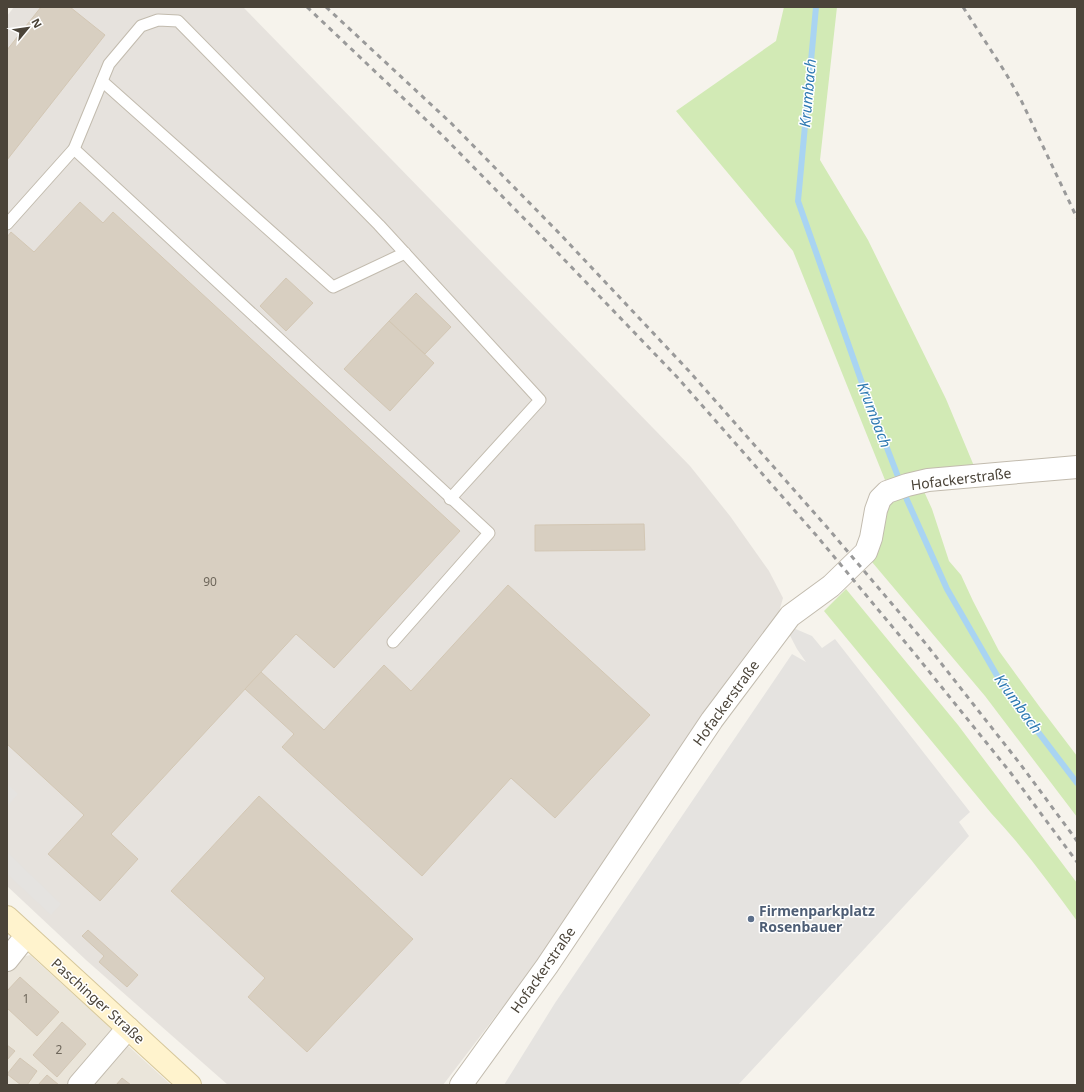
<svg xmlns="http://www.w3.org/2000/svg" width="1084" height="1092" viewBox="0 0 1084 1092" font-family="'Noto Sans',sans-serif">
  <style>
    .residential { fill: #eae5da }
    .industrial { fill: #e6e2dd }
    .green { fill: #d2eab5 }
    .parking { fill: #e5e3e0 }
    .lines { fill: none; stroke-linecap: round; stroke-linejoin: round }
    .stream { stroke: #a9d4f2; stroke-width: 6 }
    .building { fill: #d8cfc1; stroke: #d3c7b4 }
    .lane-casing { stroke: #c2bbae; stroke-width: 13 }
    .street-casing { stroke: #c2bbae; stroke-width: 24 }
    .secondary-casing { stroke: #d6c79b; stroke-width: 24 }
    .lane { stroke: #fff; stroke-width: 11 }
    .street { stroke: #fff; stroke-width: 22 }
    .secondary { stroke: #fff3cd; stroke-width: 22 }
    .rail { stroke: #9a9a9a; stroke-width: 3; stroke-dasharray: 5 5; stroke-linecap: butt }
    .service-dot { fill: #5c6f8a; stroke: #fff; stroke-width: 1.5 }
    .labels { text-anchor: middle; stroke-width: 3; stroke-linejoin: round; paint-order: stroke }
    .number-label { font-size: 12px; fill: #6e675b }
    .street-label { font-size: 14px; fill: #4b4439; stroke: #fff }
    .service-label { font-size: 14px; font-weight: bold; fill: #4e5e75; stroke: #fff; text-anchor: start }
    .water-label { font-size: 15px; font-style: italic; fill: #2e7ab2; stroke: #fff }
  </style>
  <rect width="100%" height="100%" fill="#f6f3ec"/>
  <g class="residential">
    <path d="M30,955l83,75 -44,55h-62v-117l7,-9z"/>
    <path d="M126,1044l45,41h-76z"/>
  </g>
  <path class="industrial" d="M14,7h229l447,459 40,50 39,55 14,27 -4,14 -252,363 -84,110h-215l-142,-125 -79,-74v-870z"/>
  <g class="green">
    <path d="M784,7h53l-17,153 48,80 78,159 28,67 -89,14 -92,-229 -117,-140 100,-70z"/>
    <path d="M922,487l10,22 17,52 12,14 12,26 26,50 40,55 38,50v61l-92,-121 -113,-134 7,-17 5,-17v-13l9,-18z"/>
    <path d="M846,589l112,136 119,158v38c-27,-37 -54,-74 -86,-108l-167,-202z"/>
  </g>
  <g class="parking">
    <path d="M784,624l28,12 10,12 13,-9 135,173 -11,10 10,14 -231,249h-234l51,-82 237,-349 14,8 -9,-13z"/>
    <path d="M7,784l11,10 -10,11 -1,-1z"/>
    <path d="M7,852l54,52 -10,11 -44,-41z"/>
  </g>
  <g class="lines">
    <path class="stream" d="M816,7l-18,194 64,182 45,117 40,89 56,97 74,97"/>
  </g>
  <g class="building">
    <path d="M41,7h29l35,28 -98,125v-110z"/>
    <path d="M80,202l23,21 10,-11 347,319 -126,137 -38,-34 -185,200 27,25 -38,42 -52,-47 36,-39 -77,-71v-507l4,-5 23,20z"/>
    <path d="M286,278l27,25 -27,28 -26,-25z"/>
    <path d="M416,293l35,34 -26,27 -36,-33z"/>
    <path d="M389,321l45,42 -44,48 -46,-42z"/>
    <path d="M644,524l1,26 -110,1v-26z"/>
    <path d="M508,585l142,130 -95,103 -44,-40 -89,98 -140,-129 12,-13 -49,-45 16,-17 63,58 60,-65 27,26z"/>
    <path d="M259,796l154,143 -106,113 -59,-55 17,-19 -94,-87z"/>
    <path d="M88,930l50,45 -11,12 -28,-25 5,-6 -22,-20z"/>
    <path d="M20,977l39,35 -22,24 -30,-28v-17z"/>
    <path d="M62,1022l24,22 -29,33 -24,-22z"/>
    <path d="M7,1045l8,6 -8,9z"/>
    <path d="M20,1058l17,13 -10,14h-6l-14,-11z"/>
    <path d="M47,1075l12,10h-21z"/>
    <path d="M122,1078l9,7h-15z"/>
  </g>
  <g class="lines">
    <g class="lane-casing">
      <g id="lane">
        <path d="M102,81l231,206 72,-34"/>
        <path d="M74,149l415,384 -96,109"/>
        <path d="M7,224l67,-75 35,-85 32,-38 17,-6 20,1 201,204 161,175 -90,99"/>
      </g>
    </g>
    <g class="street-casing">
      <g id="street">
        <path d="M7,960l19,-24"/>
        <path d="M79,1085l49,-57"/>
        <path d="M461,1085l86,-119 165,-246 78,-104 41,-30 35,-34 5,-14 5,-28 4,-11 7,-7 20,-7 21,-5 149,-13"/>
      </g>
    </g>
    <g class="secondary-casing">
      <path id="secondary" d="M7,917l183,168"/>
    </g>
    <use href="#lane" class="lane"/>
    <use href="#street" class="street"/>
    <use href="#secondary" class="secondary"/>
    <g class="rail">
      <path d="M307,7l134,127 115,117 122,127 138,157 99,119 95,118 67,90"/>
      <path d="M326,7l126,117 108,110 128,136 138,156 100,118 95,121 56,76"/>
      <path d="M963,7l42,65 16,28 56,118"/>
    </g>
  </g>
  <circle class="service-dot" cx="751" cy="919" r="4"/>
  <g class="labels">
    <g class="number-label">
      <text x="210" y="586">90</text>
      <text x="26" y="1003">1</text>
      <text x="59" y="1054">2</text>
    </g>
    <g class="street-label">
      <text transform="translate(961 479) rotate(-7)" y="5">Hofackerstraße</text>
      <text transform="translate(726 703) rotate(-54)" y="5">Hofackerstraße</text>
      <text transform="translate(543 970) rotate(-55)" y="5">Hofackerstraße</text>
      <text transform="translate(98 1001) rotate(42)" y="5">Paschinger Straße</text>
    </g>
    <g class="service-label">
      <text x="759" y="916">Firmenparkplatz<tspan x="759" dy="16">Rosenbauer</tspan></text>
    </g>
    <g class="water-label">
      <text transform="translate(808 93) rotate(-85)" y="5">Krumbach</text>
      <text transform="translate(874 415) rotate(69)" y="5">Krumbach</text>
      <text transform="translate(1018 704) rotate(54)" y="5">Krumbach</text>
    </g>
  </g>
  <rect width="1084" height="1092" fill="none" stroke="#4b4439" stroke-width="16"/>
  <g transform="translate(28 28) rotate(61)" stroke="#ffffff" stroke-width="3" paint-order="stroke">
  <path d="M0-3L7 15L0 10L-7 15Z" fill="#4b4439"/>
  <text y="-6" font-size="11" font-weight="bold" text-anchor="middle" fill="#4b4439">N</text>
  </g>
</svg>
